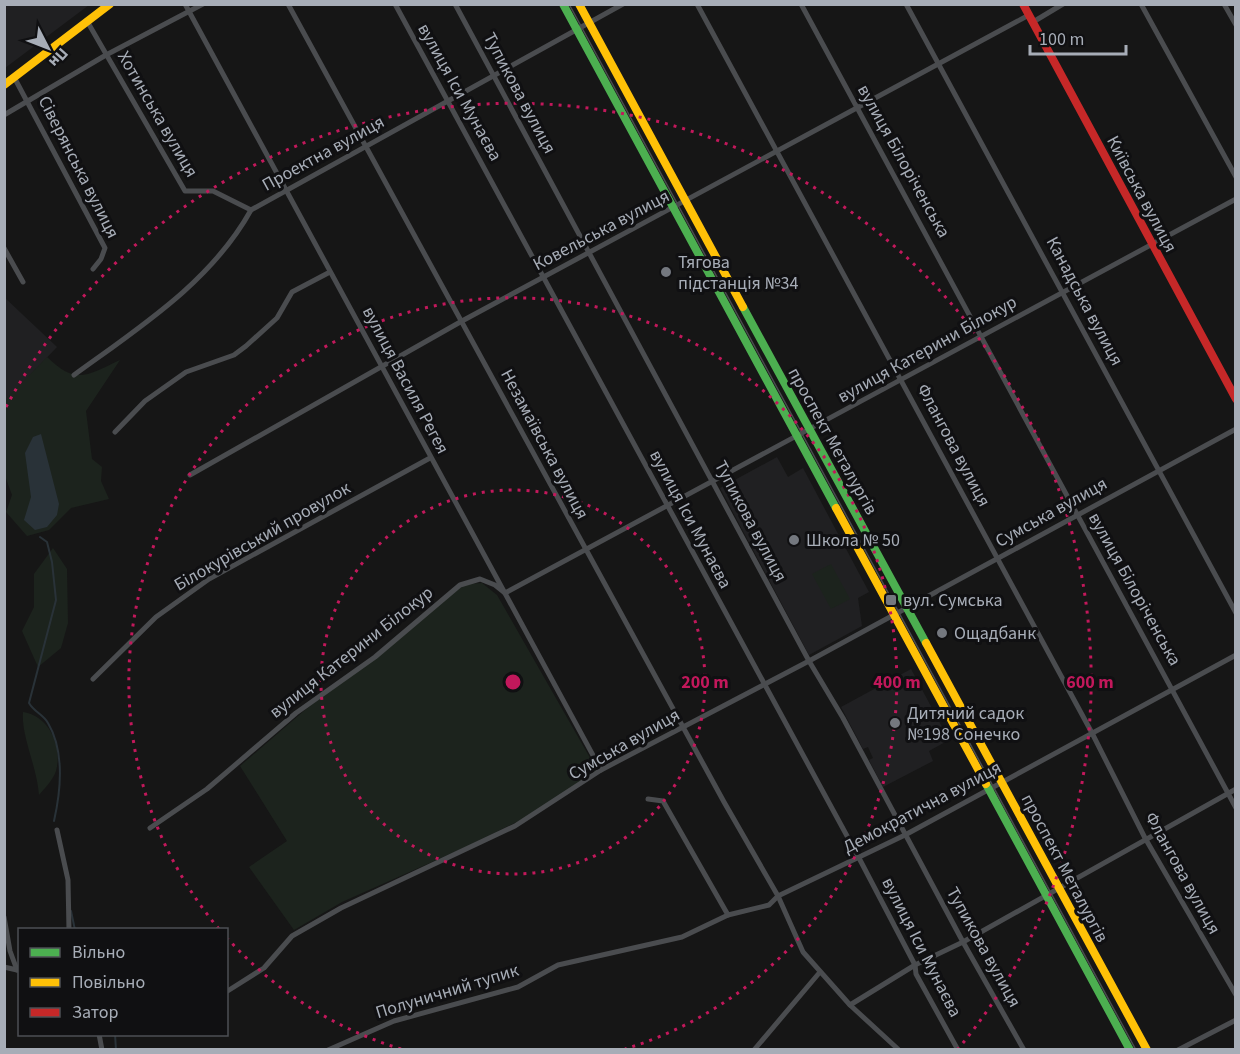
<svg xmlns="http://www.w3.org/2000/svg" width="1240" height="1054" viewBox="0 0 1240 1054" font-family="'Source Sans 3',sans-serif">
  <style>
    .built { fill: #202022 }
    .green { fill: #1c231d }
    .water { fill: #293238 }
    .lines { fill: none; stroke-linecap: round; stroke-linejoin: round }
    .stream { stroke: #293238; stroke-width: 2 }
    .street { stroke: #4a4c4f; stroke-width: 5 }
    .fast { stroke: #4caf50; stroke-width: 8 }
    .slow { stroke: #ffc107; stroke-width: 8 }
    .jam { stroke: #c62828; stroke-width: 8 }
    .tram { stroke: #4a4c4e; stroke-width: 1.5 }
    .ring { fill: none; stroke: #c2185b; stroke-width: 3; stroke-dasharray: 3 6 }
    .poi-dot { fill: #74787f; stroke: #101012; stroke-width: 2 }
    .labels { text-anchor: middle; stroke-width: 6; stroke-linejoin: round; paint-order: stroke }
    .street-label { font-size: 18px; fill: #a7adb7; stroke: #101012 }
    .poi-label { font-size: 18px; fill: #a7adb7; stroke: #101012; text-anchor: start }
    .centre { fill: #c2185b; stroke: #101012; stroke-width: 3 }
    .ring-label { font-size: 18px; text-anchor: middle; font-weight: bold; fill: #c2185b; stroke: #101012; stroke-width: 6; stroke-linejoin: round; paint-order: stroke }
  </style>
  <rect width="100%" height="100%" fill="#161616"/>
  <g class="built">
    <path d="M5,4h84v1l-84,63z"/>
    <path d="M4,297l53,50 -52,54h-1z"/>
    <path d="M777,457l11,20 15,-9 66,124 -11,6 4,28 -53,29 -89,-167z"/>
    <path d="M911,669l38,71 -20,11 4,10 -50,26 -14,-27 4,-2 -5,-11 -5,2 -22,-42z"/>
  </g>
  <g class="green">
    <path d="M47,357c29,28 39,19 73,3l-34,51 6,48 10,8 -1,14 8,18 -38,9 -22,22 -22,6 -21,-24 6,-17 -7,-19 -1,-75z"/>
    <path d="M53,548l14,21 1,54 -7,25 -23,19 -16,-36 12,-24v-33z"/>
    <path d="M831,564l19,35 -19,10 -19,-35z"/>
    <path d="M482,583l15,12 100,175 -60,42 -78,38 -117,52 -48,28 -45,-63 38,-26 -47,-75 65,-56 160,-126z"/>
    <path d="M23,712c26,4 40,34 33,59 -3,9 -11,17 -17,24 -2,-28 -18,-59 -16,-83z"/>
  </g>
  <path class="water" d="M41,434l18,70 -2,11 -10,12 -12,3 -11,-10 7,-23 -6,-44 8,-16z"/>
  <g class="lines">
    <g class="stream">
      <path d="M40,537l7,5 5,20 4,38 -27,103c5,9 14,11 19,20 17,29 13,67 6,98"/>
      <path d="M71,911l4,19"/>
      <path d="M115,1034l1,16"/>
    </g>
    <g class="street">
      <path d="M185,4l416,766"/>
      <path d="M288,4l436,798 54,94 25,56 47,53 49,45"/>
      <path d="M395,4l464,854 56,107 1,9 42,76"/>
      <path d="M455,4l354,657 34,57 120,224 61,108"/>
      <path d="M697,4l395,729 53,105 91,157"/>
      <path d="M801,4l435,804"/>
      <path d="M906,4l330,609"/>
      <path d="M1141,4l95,173"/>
      <path d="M1224,4l12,21"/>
      <path d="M87,21l98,170h28l38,19"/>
      <path d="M1033,22l30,-18"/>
      <path d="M14,77l91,171 -4,11 -8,10"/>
      <path d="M4,115l102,-60 97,-51"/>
      <path d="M4,248l19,34"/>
      <path d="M74,375c66,-48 137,-93 177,-165l372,-206"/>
      <path d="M115,432l30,-31 41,-29 48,-17 12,-9 31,-28 15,-26 38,-20"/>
      <path d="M190,475l272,-154 567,-306"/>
      <path d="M93,679l63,-62 53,-38 221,-121"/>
      <path d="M648,799l15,2 65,114"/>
      <path d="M150,828l57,-39 89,-76 79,-56 85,-72 20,-6 15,6 10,8 731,-394"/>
      <path d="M57,830l11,50 1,50"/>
      <path d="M4,917l6,34 7,19"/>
      <path d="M4,967l13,3"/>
      <path d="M226,992l38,-24 28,-32 49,-28 174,-82 86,-56 208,-109 427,-232"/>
      <path d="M850,1005l65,-40 48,-23 273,-153"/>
      <path d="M99,1034l3,16"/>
      <path d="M328,1050l66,-29 124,-34 40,-22 124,-28 46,-22 41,-10 9,-9 127,-61 331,-180"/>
      <path d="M754,1050l66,-78"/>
      <path d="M1178,1050l58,-30"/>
    </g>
    <g class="fast">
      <path d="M563,4l273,504"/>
      <path d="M743,307l183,336"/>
      <path d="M986,784l144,266"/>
    </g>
    <g class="slow">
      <path d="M579,4l164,303"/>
      <path d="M4,85l106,-81"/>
      <path d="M836,508l150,276"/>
      <path d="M926,643l221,407"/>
    </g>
    <path class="jam" d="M1023,4l213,395"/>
    <path class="tram" d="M569,4l567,1046"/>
  </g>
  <g class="ring">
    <circle cx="513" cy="682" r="192"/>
    <path d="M401 1049A384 384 0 0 1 228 939M219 929A384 384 0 1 1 625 1049"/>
    <path d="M6 407A577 577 0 1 1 958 1049"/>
  </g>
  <g class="poi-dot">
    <circle cx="666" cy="272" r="6"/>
    <circle cx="794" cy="540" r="6"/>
    <rect x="885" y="594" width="12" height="12" rx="3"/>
    <circle cx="942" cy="633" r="6"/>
    <circle cx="895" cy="723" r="6"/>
  </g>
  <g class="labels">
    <g class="street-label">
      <text transform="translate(460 92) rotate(61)" y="6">вулиця Іси Мунаєва</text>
      <text transform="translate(520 93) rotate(62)" y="6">Тупикова вулиця</text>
      <text transform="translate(158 114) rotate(60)" y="6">Хотинська вулиця</text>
      <text transform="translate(323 153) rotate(-29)" y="6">Проектна вулиця</text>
      <text transform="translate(904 161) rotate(61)" y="6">вулиця Білоріченська</text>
      <text transform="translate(79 167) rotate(63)" y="6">Сіверянська вулиця</text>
      <text transform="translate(1142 194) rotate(62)" y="6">Київська вулиця</text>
      <text transform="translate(601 230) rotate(-28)" y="6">Ковельська вулиця</text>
      <text transform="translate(1085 301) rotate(62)" y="6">Канадська вулиця</text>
      <text transform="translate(927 349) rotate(-29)" y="6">вулиця Катерини Білокур</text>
      <text transform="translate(406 380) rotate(62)" y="6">вулиця Василя Регея</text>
      <text transform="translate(833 441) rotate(61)" y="6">проспект Металургів</text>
      <text transform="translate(545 444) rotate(62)" y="6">Незамаївська вулиця</text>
      <text transform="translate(954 445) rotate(62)" y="6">Флангова вулиця</text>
      <text transform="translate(1051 512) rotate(-29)" y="6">Сумська вулиця</text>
      <text transform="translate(691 519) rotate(62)" y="6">вулиця Іси Мунаєва</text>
      <text transform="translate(751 521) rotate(62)" y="6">Тупикова вулиця</text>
      <text transform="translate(262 536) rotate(-30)" y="6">Білокурівський провулок</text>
      <text transform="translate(1135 589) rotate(61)" y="6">вулиця Білоріченська</text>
      <text transform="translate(351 652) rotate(-38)" y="6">вулиця Катерини Білокур</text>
      <text transform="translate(624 744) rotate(-30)" y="6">Сумська вулиця</text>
      <text transform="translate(922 807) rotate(-28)" y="6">Демократична вулиця</text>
      <text transform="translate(1065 868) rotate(62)" y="6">проспект Металургів</text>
      <text transform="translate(1183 873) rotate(61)" y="6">Флангова вулиця</text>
      <text transform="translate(922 947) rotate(63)" y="6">вулиця Іси Мунаєва</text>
      <text transform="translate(984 947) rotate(61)" y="6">Тупикова вулиця</text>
      <text transform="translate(447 991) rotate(-17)" y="6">Полуничний тупик</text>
    </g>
    <g class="poi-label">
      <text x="678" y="268">Тягова<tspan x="678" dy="21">пiдстанцiя №34</tspan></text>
      <text x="806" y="546">Школа № 50</text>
      <text x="903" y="606">вул. Сумська</text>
      <text x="954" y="639">Ощадбанк</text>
      <text x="907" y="719">Дитячий садок<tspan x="907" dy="21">№198 Сонечко</tspan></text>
    </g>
  </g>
  <circle cx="513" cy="682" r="9" class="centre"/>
  <g class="ring-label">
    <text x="705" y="688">200 m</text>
    <text x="897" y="688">400 m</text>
    <text x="1090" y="688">600 m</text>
  </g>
  <rect width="1240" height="1054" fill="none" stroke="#a7adb7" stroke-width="12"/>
  <rect x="18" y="928" width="210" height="108" fill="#101012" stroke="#4c4f54" stroke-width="1.5"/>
  <rect x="30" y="948" width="30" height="9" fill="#4caf50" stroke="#4c4f54" stroke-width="1.5"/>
  <text x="72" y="958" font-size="18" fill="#a7adb7">Вільно</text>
  <rect x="30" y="978" width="30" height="9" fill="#ffc107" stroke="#4c4f54" stroke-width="1.5"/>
  <text x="72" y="988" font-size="18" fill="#a7adb7">Повільно</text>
  <rect x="30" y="1008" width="30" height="9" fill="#c62828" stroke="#4c4f54" stroke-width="1.5"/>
  <text x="72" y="1018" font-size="18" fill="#a7adb7">Затор</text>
  <g transform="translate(48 48) rotate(132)" stroke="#101012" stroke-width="4.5" paint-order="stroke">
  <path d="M0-4.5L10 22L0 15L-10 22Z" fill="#a7adb7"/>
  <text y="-9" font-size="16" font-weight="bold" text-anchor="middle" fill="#a7adb7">Пн</text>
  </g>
  <path d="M1030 45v9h96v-9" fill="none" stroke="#a7adb7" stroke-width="3"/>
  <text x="1039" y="45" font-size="18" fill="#a7adb7" stroke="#101012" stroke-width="4.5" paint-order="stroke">100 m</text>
</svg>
